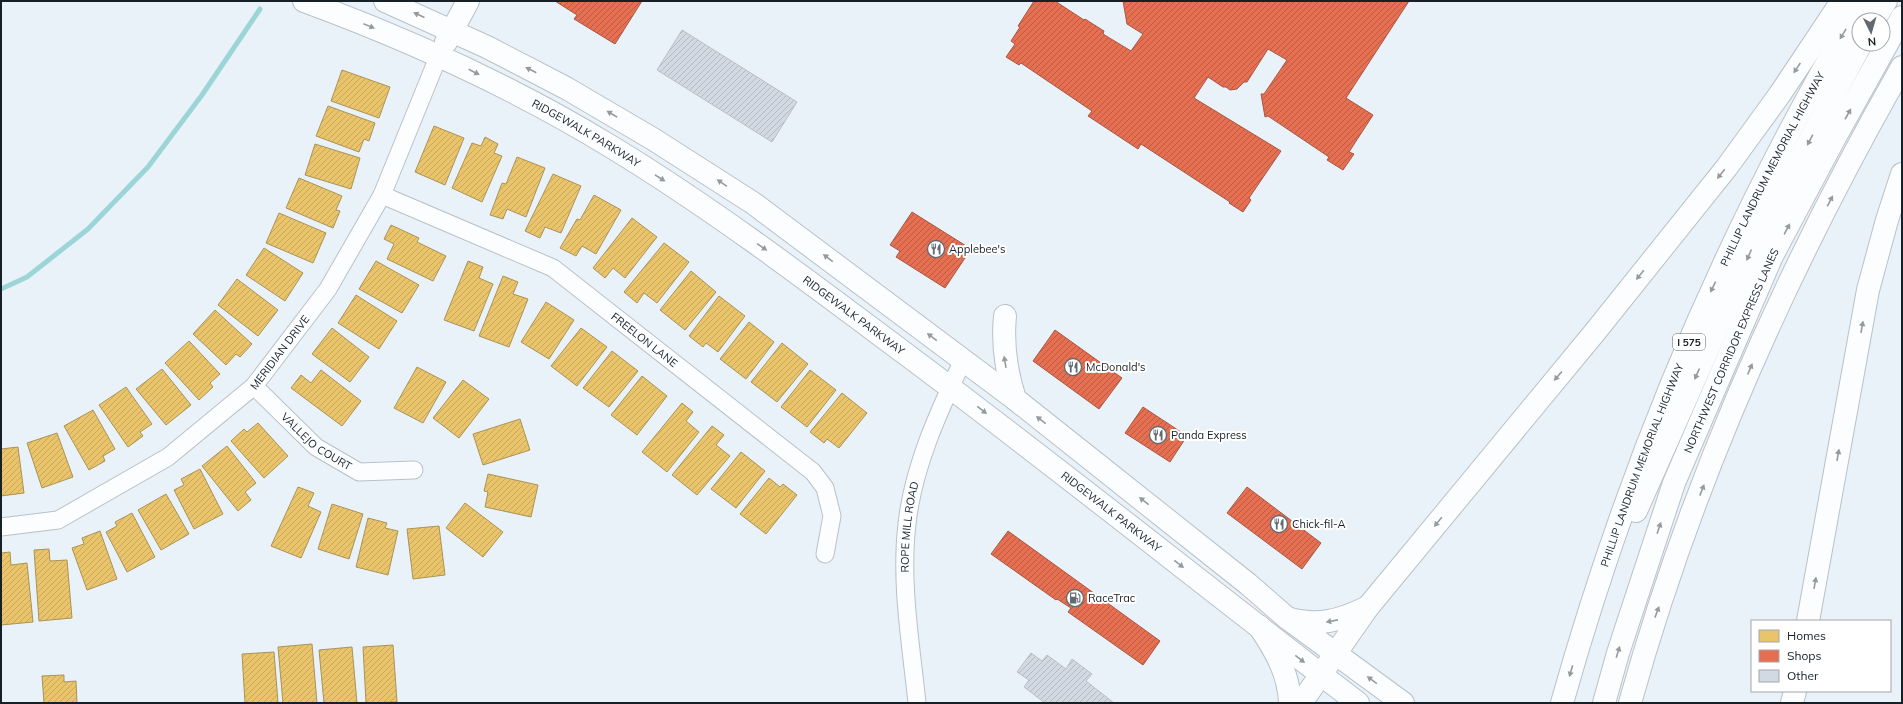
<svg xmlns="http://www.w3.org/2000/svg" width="1903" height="704" viewBox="0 0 1903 704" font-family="Mulish,sans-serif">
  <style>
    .homes { fill: url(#homes-hatch); stroke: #aa9356 }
    .shops { fill: url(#shops-hatch); stroke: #a95744 }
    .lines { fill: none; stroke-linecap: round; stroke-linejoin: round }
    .stream { stroke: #9cd5d7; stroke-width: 5 }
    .building { fill: url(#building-hatch); stroke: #babfc7 }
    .minor-casing { stroke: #b9c1c8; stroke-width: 19 }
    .secondary-casing { stroke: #b9c1c8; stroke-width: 24 }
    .motorway-casing { stroke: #b9c1c8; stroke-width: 24 }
    .minor { stroke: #fcfdfe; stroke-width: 17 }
    .secondary { stroke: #fcfdfe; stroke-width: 22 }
    .motorway { stroke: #fcfdfe; stroke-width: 22 }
    .oneway { fill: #959a9d }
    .labels { text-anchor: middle; stroke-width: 4; stroke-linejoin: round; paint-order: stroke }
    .shield { fill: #fff; stroke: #5d6368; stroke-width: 1 }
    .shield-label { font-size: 10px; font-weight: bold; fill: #172027 }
    .street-label { font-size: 11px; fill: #172027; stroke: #fff }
    .poi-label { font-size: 11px; fill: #172027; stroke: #fff; text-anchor: start }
  </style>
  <defs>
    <pattern id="homes-hatch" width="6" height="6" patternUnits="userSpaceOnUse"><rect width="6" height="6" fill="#e9c46a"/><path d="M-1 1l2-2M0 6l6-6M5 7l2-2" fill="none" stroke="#c7a85c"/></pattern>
    <pattern id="shops-hatch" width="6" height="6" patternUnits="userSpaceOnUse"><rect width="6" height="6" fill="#e76f51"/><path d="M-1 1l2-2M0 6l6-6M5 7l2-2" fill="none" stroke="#ba5b43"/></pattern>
    <pattern id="building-hatch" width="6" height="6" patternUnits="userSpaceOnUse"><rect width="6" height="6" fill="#d3d9e2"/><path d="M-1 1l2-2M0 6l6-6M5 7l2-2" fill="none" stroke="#b4bac2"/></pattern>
  </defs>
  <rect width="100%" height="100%" fill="#eaf2f9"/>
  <g class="homes">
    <path d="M342,70l48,17 -11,31 -48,-17z"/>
    <path d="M328,106l47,17 -6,18 -5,-2 -5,13 -43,-16z"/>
    <path d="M434,126l30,12 -19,47 -30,-13z"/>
    <path d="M485,137l13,7 -4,9 8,3 -20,46 -30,-14 20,-45 9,3z"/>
    <path d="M315,144l45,14 -9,31 -46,-14z"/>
    <path d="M517,157l28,11 -19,49 -19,-8 -4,10 -13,-4 12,-32 4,1z"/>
    <path d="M553,174l28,12 -20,47 -16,-6 -5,11 -15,-7z"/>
    <path d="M299,178l43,18 -6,14 4,1 -7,17 -47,-20z"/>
    <path d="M594,195l27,15 -25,44 -14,-8 -6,10 -16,-8 17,-29 3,1z"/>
    <path d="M279,213l47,20 -13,30 -47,-20z"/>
    <path d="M632,218l25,19 -32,41 -12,-10 -8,10 -12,-10z"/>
    <path d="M391,225l28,13 -2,4 29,14 -13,25 -46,-22 7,-15 -10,-5z"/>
    <path d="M664,243l25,19 -32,41 -13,-10 -7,10 -13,-11z"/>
    <path d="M264,248l39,25 -18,28 -39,-26z"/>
    <path d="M376,261l43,24 -17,28 -43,-24z"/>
    <path d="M468,261l15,6 -4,11 14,6 -19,47 -30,-11z"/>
    <path d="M691,271l25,21 -31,38 -25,-20z"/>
    <path d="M503,276l15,6 -5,12 15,5 -19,48 -30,-11z"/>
    <path d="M237,279l41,31 -20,26 -40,-31z"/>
    <path d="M356,295l41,26 -18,28 -41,-26z"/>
    <path d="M719,296l26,20 -27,36 -12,-9 -3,4 -14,-11z"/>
    <path d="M546,302l28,18 -25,39 -28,-17z"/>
    <path d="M215,310l37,34 -12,13 -4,-3 -10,11 -33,-31z"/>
    <path d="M749,322l25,20 -28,37 -26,-20z"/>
    <path d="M332,328l37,29 -19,25 -38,-28z"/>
    <path d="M581,328l26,19 -30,39 -26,-20z"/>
    <path d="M189,341l31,33 -10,9 3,4 -14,13 -34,-37z"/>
    <path d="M782,343l26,21 -31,38 -26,-20z"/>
    <path d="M612,351l26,20 -29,36 -26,-19z"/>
    <path d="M417,367l29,15 -23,41 -29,-15z"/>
    <path d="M162,369l29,36 -25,20 -30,-36z"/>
    <path d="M321,370l40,31 -19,25 -51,-38 10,-13 10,8z"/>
    <path d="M810,370l26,20 -29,37 -26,-20z"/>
    <path d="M642,376l25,20 -30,39 -26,-20z"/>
    <path d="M463,380l26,19 -30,39 -26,-20z"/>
    <path d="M126,387l26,37 -12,8 3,4 -15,11 -29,-42z"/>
    <path d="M842,393l25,20 -28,35 -12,-9 -3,4 -14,-11z"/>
    <path d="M682,403l11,9 -7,9 13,11 -32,40 -25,-20z"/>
    <path d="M93,410l22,39 -12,7 2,5 -16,9 -25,-44z"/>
    <path d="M520,419l10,31 -47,15 -10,-31z"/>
    <path d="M258,423l30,33 -24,22 -33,-37 13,-12 3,3z"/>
    <path d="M712,426l12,9 -8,10 14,11 -33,39 -25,-20z"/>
    <path d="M57,433l16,44 -31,11 -15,-45z"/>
    <path d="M227,446l29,37 -11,9 6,8 -13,11 -36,-45z"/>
    <path d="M18,447l6,46 -23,3v-47z"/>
    <path d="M741,452l24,19 -29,37 -25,-19z"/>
    <path d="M200,469l23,45 -29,15 -20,-39 10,-5 -3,-6z"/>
    <path d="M488,474l50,11 -7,32 -46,-10 3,-15 -4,-1z"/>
    <path d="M769,478l11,9 3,-3 14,11 -31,39 -26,-20z"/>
    <path d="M298,487l16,6 -6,13 13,6 -20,46 -30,-12z"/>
    <path d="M166,494l23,40 -28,16 -23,-40z"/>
    <path d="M465,503l38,29 -20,25 -37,-29z"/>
    <path d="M332,504l31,10 -14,45 -31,-10z"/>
    <path d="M132,513l23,44 -28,15 -21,-40 11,-6 -2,-4z"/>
    <path d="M368,518l19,5 -2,5 13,3 -10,44 -32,-8z"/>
    <path d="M439,526l6,49 -32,4 -6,-50z"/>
    <path d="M100,531l17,48 -30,11 -15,-42 12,-4 -2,-6z"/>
    <path d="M49,549l1,12 17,-1 5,58 -33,3 -5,-71z"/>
    <path d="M10,552l1,13 16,-2 6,59 -32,3v-72z"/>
    <path d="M312,644l5,59h-34l-5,-56z"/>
    <path d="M393,645l4,57 -31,1 -3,-56z"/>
    <path d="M352,647l5,56h-33l-5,-53z"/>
    <path d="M274,652l4,51h-33l-3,-49z"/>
    <path d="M64,675v7l12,-1 1,22h-33l-2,-27z"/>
  </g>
  <g class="shops">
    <path d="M555,1h87l-27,43 -41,-25 3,-4z"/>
    <path d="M1034,1h21l29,19 1,-1 19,12 -1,3 28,17 12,-17 -16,-10 -4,-23h286l-63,97 27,17 -24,37 5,2 -11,16 -16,-10 2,-3 -61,-41 -3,1 -4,-23h3l23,-34 -19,-11 -21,33h-3l-7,7 -7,1 -4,-3h-3l-15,-10 -14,21 87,53 -32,47 2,2 -8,12 -14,-9 1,-1 -89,-58 -3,5 -50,-33 4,-5 -71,-48 -2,2 -13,-8 9,-13 -4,-3 9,-14 -2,-1z"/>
    <path d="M912,212l59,37 -26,39 -49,-31 4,-6 -10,-6z"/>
    <path d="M1055,330l67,48 -23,31 -66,-48z"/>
    <path d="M1143,407l44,29 -17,26 -45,-29z"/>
    <path d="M1247,487l74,56 -19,26 -75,-56z"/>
    <path d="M1008,531l152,110 -17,24 -75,-53 3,-4 -14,-9 -1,1 -65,-46z"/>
  </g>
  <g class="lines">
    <path class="stream" d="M1,289l26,-12 61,-48 60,-62 54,-72 58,-86"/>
  </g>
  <g class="building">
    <path d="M682,30l115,72 -25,40 -115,-72z"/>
    <path d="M1031,653l11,8 5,-6 19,14 6,-10 20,15 -6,7 28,22h-69l-21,-16 5,-7 -12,-8z"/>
  </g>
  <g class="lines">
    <g class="minor-casing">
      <g id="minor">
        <path id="s1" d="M382,195l171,73 260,204 12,16 7,28 -7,38"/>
        <path id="s2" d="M254,386l62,61 43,25 55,-2"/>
        <path id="s3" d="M1,527l57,-7 110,-63 86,-71 74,-97 54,-94 57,-140"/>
        <path id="s4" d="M917,703c-6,-59 -17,-120 -10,-179 6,-57 32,-113 56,-164"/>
      </g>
    </g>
    <g class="secondary-casing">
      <g id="secondary">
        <path id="s5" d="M304,1c106,39 209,86 306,145 102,62 197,134 293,206 153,114 303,235 455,351"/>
        <path d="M385,1l102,46 79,41 87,51 100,64 262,196 233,185 39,34 116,85"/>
        <path d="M446,42l22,-41"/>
        <path d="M1005,316c-3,30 1,55 10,83"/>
      </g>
    </g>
    <g class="motorway-casing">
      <g id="motorway">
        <path d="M1874,20l12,-19"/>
        <path d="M1636,511l119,-268 106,-199"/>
        <path d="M1287,618c31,9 52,3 81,-11"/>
        <path d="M1808,621l60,-331 19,-70 15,-46"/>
        <path d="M1259,626c16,24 30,47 31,77"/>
        <path d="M1301,703l67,-96 227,-275 132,-165 53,-73 62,-93"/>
        <path id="s6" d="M1562,703c69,-245 170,-483 301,-702"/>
        <path id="s7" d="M1604,703l14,-50 56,-170 53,-123 45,-104 61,-115 69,-124"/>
        <path d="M1630,703c62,-223 158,-436 272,-636"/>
        <path d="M1792,703l3,-12"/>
      </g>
    </g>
    <use href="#minor" class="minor"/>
    <use href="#secondary" class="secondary"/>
    <use href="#motorway" class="motorway"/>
  </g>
  <defs><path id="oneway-solid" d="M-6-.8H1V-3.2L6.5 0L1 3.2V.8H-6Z"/></defs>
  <g class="oneway">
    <use href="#oneway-solid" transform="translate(419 15) rotate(-156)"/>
    <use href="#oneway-solid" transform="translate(369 26) rotate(22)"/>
    <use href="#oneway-solid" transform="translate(1843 34) rotate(121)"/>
    <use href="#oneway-solid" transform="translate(1797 68) rotate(124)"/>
    <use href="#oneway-solid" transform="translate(531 70) rotate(-153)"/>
    <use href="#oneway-solid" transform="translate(474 72) rotate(27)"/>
    <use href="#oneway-solid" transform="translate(612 114) rotate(-149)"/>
    <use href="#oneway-solid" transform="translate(1848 114) rotate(-61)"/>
    <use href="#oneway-solid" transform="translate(1810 140) rotate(118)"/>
    <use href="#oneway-solid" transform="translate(1721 174) rotate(129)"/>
    <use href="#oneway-solid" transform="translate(660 178) rotate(32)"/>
    <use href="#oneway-solid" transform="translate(722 183) rotate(-146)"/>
    <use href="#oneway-solid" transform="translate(1830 201) rotate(-63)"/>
    <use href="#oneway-solid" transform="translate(1787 229) rotate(-62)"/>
    <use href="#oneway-solid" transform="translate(762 247) rotate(35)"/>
    <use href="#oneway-solid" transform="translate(1749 255) rotate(114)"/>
    <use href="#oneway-solid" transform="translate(828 258) rotate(-143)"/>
    <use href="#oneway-solid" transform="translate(1640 275) rotate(129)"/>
    <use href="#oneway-solid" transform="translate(1713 287) rotate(116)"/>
    <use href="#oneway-solid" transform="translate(1862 327) rotate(-80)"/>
    <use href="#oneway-solid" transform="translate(932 337) rotate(-143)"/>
    <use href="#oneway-solid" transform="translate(1005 362) rotate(-100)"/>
    <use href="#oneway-solid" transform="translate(1750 369) rotate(-67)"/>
    <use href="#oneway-solid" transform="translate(1697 374) rotate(114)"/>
    <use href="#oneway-solid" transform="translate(1558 376) rotate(130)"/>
    <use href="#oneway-solid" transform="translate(982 410) rotate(37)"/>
    <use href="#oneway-solid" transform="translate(1041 420) rotate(-142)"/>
    <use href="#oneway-solid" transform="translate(1838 455) rotate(-80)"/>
    <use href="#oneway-solid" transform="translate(1702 490) rotate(-69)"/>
    <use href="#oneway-solid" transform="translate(1144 501) rotate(-142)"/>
    <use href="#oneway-solid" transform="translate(1438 522) rotate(129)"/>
    <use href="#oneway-solid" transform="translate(1659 528) rotate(-71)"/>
    <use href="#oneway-solid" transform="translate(1179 564) rotate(38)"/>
    <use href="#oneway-solid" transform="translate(1815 583) rotate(-80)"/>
    <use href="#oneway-solid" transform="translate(1657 612) rotate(-70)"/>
    <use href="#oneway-solid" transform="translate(1332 621) rotate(169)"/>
    <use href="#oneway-solid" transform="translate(1618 652) rotate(-73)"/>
    <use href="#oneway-solid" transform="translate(1300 659) rotate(38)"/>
    <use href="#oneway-solid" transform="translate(1571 671) rotate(106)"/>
    <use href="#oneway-solid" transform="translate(1372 680) rotate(-144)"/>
  </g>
  <defs>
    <g id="restaurant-ring" transform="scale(0.9)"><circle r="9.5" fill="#fff" stroke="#616a70" stroke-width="1.5"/><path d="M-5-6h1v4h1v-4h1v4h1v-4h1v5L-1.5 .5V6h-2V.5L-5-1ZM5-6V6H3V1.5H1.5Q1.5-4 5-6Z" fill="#616a70"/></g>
    <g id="fuel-ring" transform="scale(0.9)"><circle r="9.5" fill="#fff" stroke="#616a70" stroke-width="1.5"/><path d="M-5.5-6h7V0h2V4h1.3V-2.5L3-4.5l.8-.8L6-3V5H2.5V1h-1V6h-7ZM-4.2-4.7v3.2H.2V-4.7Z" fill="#616a70"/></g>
  </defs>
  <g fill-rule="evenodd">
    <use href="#restaurant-ring" x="936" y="249"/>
    <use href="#restaurant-ring" x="1073" y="367"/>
    <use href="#restaurant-ring" x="1158" y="435"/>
    <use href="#restaurant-ring" x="1279" y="524"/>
    <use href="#fuel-ring" x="1075" y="598"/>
  </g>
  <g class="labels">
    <rect class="shield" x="1673" y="334" width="32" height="16" rx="3"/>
    <g class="shield-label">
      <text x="1689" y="346">I 575</text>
    </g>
    <g class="street-label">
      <text dy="4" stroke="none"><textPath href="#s5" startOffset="312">RIDGEWALK PARKWAY</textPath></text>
      <text dy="4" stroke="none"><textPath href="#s6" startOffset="575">PHILLIP LANDRUM MEMORIAL HIGHWAY</textPath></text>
      <text dy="4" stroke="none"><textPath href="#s5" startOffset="636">RIDGEWALK PARKWAY</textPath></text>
      <text dy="4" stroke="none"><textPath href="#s1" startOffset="302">FREELON LANE</textPath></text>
      <text dy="4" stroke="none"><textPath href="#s7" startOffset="375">NORTHWEST CORRIDOR EXPRESS LANES</textPath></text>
      <text dy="4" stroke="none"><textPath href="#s3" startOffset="338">MERIDIAN DRIVE</textPath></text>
      <text dy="4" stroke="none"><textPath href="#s2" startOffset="84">VALLEJO COURT</textPath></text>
      <text dy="4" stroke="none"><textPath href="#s6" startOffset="251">PHILLIP LANDRUM MEMORIAL HIGHWAY</textPath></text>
      <text dy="4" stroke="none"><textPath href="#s5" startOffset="960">RIDGEWALK PARKWAY</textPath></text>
      <text dy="4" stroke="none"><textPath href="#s4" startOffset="177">ROPE MILL ROAD</textPath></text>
    </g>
    <g class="poi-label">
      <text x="949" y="253">Applebee's</text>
      <text x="1086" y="371">McDonald's</text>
      <text x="1171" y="439">Panda Express</text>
      <text x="1292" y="528">Chick-fil-A</text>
      <text x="1088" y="602">RaceTrac</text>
    </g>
  </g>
  <rect width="1903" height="704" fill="none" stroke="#172027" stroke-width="4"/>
  <rect x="1751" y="620" width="140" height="72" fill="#ffffff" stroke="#a2a6a9"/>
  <rect x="1759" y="630" width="20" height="12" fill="#e9c46a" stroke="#a2a6a9"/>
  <text x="1787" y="640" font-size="12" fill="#172027">Homes</text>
  <rect x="1759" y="650" width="20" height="12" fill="#e76f51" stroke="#a2a6a9"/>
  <text x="1787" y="660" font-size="12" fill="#172027">Shops</text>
  <rect x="1759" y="670" width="20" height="12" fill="#d3d9e2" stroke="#a2a6a9"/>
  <text x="1787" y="680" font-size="12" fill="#172027">Other</text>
  <g transform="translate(1871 32) rotate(175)"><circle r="19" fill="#ffffff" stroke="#a2a6a9"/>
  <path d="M0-3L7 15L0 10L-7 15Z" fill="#616a70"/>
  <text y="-6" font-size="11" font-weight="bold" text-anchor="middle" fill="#172027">N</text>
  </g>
</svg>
